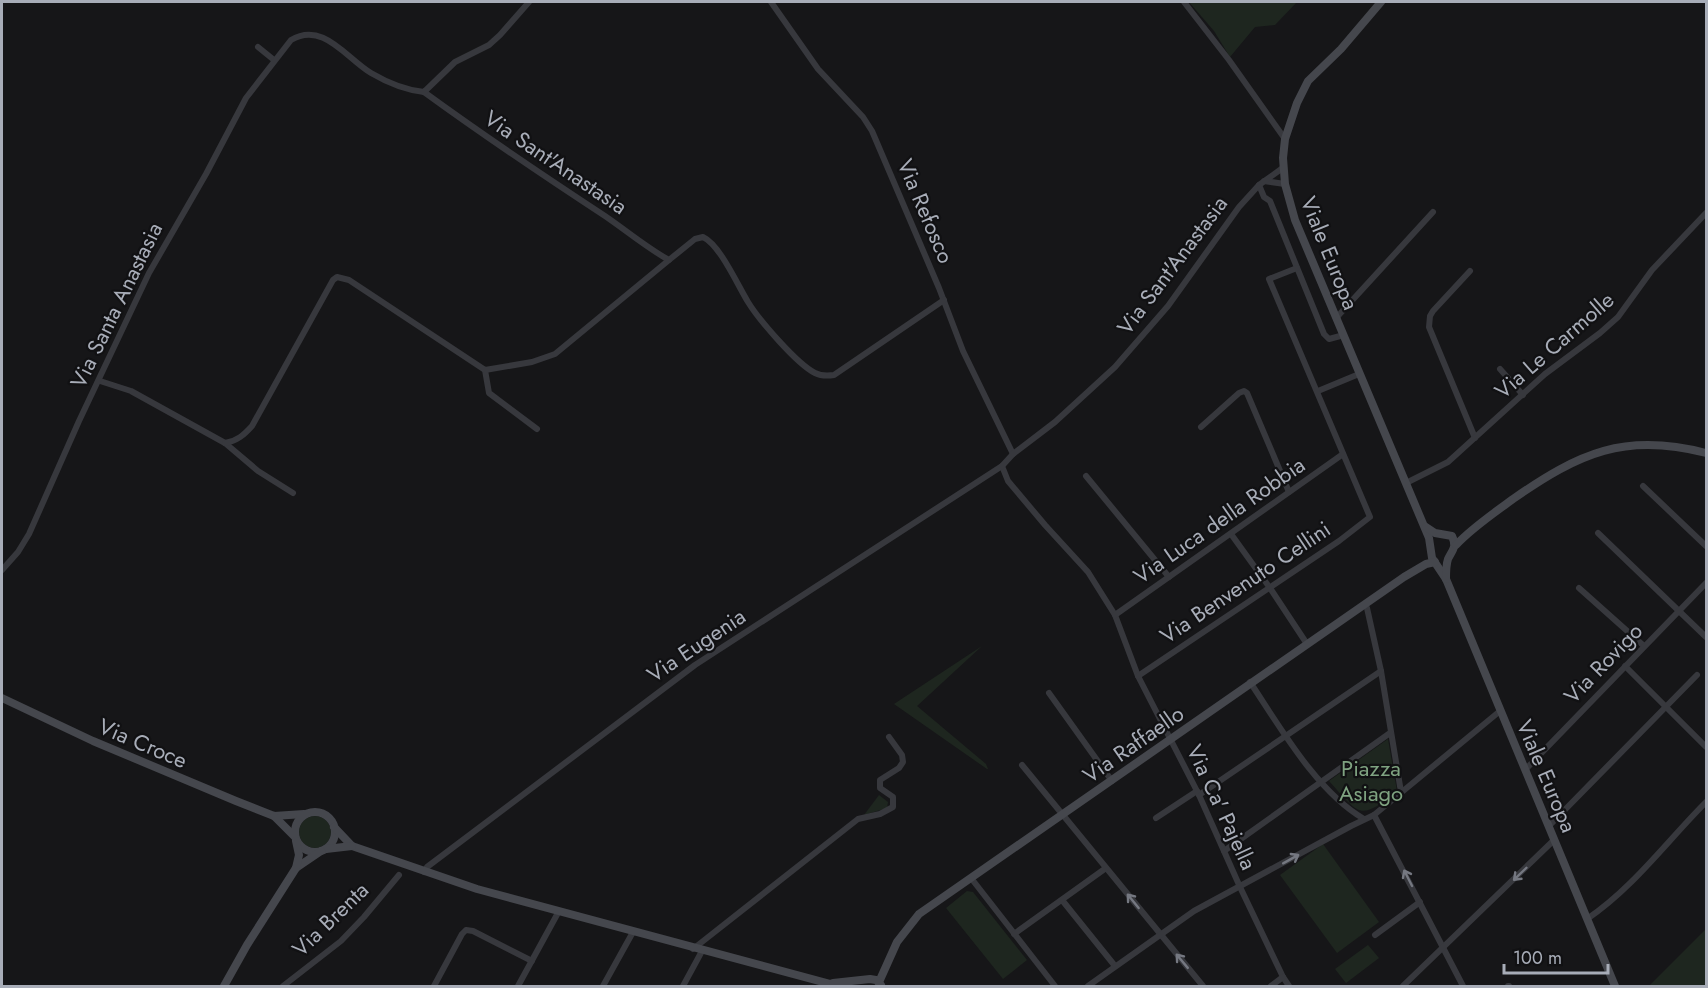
<svg xmlns="http://www.w3.org/2000/svg" width="1708" height="988" viewBox="0 0 1708 988" font-family="Jost,sans-serif">
  <style>
    .green { fill: #1e261f }
    .lines { fill: none; stroke-linecap: round; stroke-linejoin: round }
    .street { stroke: #37383d; stroke-width: 6 }
    .secondary { stroke: #45474d; stroke-width: 8 }
    .oneway { stroke: #757881 }
    .labels { text-anchor: middle; stroke-width: 4.5; stroke-linejoin: round; paint-order: stroke }
    .street-label { font-size: 22px; fill: #a8adb8; stroke: #111113 }
    .park-label { font-size: 22px; fill: #7fa381; stroke: #111113 }
  </style>
  <rect width="100%" height="100%" fill="#161618"/>
  <g class="green">
    <path d="M1189,2h108l-22,23 -20,2 -25,30 -16,-26z"/>
    <path d="M982,646l-65,60 69,58 2,5h-1l-93,-65z"/>
    <path d="M1388,739l9,52c-38,31 -37,24 -68,-10z"/>
    <path d="M879,795l9,7 -1,6 -23,7z"/>
    <circle cx="315" cy="832" r="16"/>
    <path d="M1323,844l56,78 -42,31 -57,-78z"/>
    <path d="M967,891l6,1 54,68 -24,19 -57,-71z"/>
    <path d="M1706,929v57h-57z"/>
    <path d="M1368,945l11,13 -33,25 -11,-14z"/>
  </g>
  <g class="lines">
    <g class="street">
      <path d="M771,2l47,67 45,48 9,14 67,157 24,63 50,103"/>
      <path d="M1184,2l45,58 56,79"/>
      <path d="M258,47l16,13"/>
      <path d="M424,92c59,43 120,84 181,124 22,15 42,32 64,44l26,-21 8,-2c17,8 34,47 45,65 11,18 49,62 67,71 6,3 12,3 19,2l110,-75"/>
      <path d="M1264,181l21,3"/>
      <path d="M1259,185l5,12 6,4 54,133 5,5 15,-4"/>
      <path d="M1470,271l-37,40 -3,5 -1,11 46,111"/>
      <path d="M1337,317l96,-105"/>
      <path d="M1500,369l23,26"/>
      <path d="M485,370l4,23 48,36"/>
      <path d="M100,381l31,10 94,52 33,28 35,22"/>
      <path d="M1318,391l41,-17"/>
      <path d="M1201,427l38,-34 5,-2 3,2 42,99"/>
      <path d="M225,443c12,-2 19,-8 27,-17l81,-146 4,-3 12,3 136,90 47,-8 23,-8 114,-94"/>
      <path d="M1002,466l6,15 37,44 43,47 27,43 23,61 61,119 41,92 43,90 6,9"/>
      <path d="M1086,476l83,101"/>
      <path d="M1406,483l42,-21 97,-88 55,-41 18,-16 34,-47 54,-57"/>
      <path d="M1643,486l63,60"/>
      <path d="M1598,533l108,104"/>
      <path d="M1231,534l39,54 37,56"/>
      <path d="M2,570l16,-18 11,-18 50,-113 70,-148 57,-99 40,-76 45,-58c32,-19 55,18 80,33 17,10 34,17 53,19l31,-30 34,-17 11,-10 29,-33"/>
      <path d="M1579,588l65,58"/>
      <path d="M1365,604l2,4 14,63 20,121"/>
      <path d="M1115,615l228,-161"/>
      <path d="M1625,666l81,81"/>
      <path d="M1138,676l201,-135 31,-24 -101,-238 28,-11"/>
      <path d="M1250,682c30,45 67,110 114,137"/>
      <path d="M1049,693l63,88"/>
      <path d="M1022,765l181,221"/>
      <path d="M1525,770l181,-187"/>
      <path d="M1199,795l182,-124"/>
      <path d="M1374,815l89,171"/>
      <path d="M1156,818l41,-27"/>
      <path d="M1549,826l148,-151"/>
      <path d="M1224,851l166,-118"/>
      <path d="M424,872l3,-5 268,-202 307,-199 11,-12 42,-32 60,-55 53,-61 71,-99 20,-22 25,-18"/>
      <path d="M971,878l84,108"/>
      <path d="M1062,900l53,66"/>
      <path d="M1587,919c47,-32 80,-78 119,-117"/>
      <path d="M1014,934l92,-66"/>
      <path d="M1375,935l45,-33"/>
      <path d="M693,949l165,-130 22,-5 13,-7v-10l-13,-9v-8l19,-12 4,-6 -1,-7 -13,-18"/>
      <path d="M283,986l58,-45 23,-24 35,-42"/>
      <path d="M434,986l28,-52 4,-4 7,1 59,30"/>
      <path d="M518,986l41,-75"/>
      <path d="M603,986l30,-54"/>
      <path d="M683,986l19,-35"/>
      <path d="M1088,986l106,-75 157,-85 23,-11 126,-104"/>
      <path d="M1271,986l12,-9"/>
      <path d="M1403,986l151,-146"/>
      <path d="M1508,986h1"/>
    </g>
    <g class="secondary">
      <path d="M1381,2l-40,47 -33,32 -11,22 -12,36 -2,19 2,26 10,36 134,318 3,20 14,21 169,407"/>
      <path d="M1426,527l9,6 17,3c5,11 1,13 -4,23 -2,6 -2,13 -2,20"/>
      <path d="M1456,545c17,-18 37,-31 57,-46 66,-46 112,-67 193,-46"/>
      <path d="M2,698l91,43 143,60 38,15 30,-2"/>
      <circle cx="315" cy="832" r="20"/>
      <path d="M274,816l21,21"/>
      <path d="M334,827l18,19 125,43 361,97"/>
      <path d="M326,849l26,-3"/>
      <path d="M296,868l25,-17"/>
      <path d="M879,982l18,-40 22,-28 485,-337 22,-13 9,-2"/>
      <path d="M833,983l37,-4 6,1 5,5"/>
      <path d="M224,986l23,-41 49,-77 3,-13 -3,-14"/>
    </g>
  </g>
  <defs><path id="oneway-shaft" d="M-6 0H5M1.5-3L5.5 0L1.5 3" fill="none" stroke-width="1.6" stroke-linecap="round" stroke-linejoin="round" transform="scale(1.5)"/></defs>
  <g class="oneway">
    <use href="#oneway-shaft" transform="translate(1291 859) rotate(-29)"/>
    <use href="#oneway-shaft" transform="translate(1520 874) rotate(136)"/>
    <use href="#oneway-shaft" transform="translate(1408 878) rotate(-117)"/>
    <use href="#oneway-shaft" transform="translate(1133 901) rotate(-129)"/>
    <use href="#oneway-shaft" transform="translate(1182 961) rotate(-130)"/>
  </g>
  <g class="labels">
    <g class="street-label">
      <text transform="translate(556 162) rotate(34)" y="8">Via Sant'Anastasia</text>
      <text transform="translate(926 211) rotate(67)" y="8">Via Refosco</text>
      <text transform="translate(1330 253) rotate(68)" y="8">Viale Europa</text>
      <text transform="translate(1172 265) rotate(-53)" y="8">Via Sant'Anastasia</text>
      <text transform="translate(116 305) rotate(-64)" y="8">Via Santa Anastasia</text>
      <text transform="translate(1554 345) rotate(-41)" y="8">Via Le Carmolle</text>
      <text transform="translate(1219 520) rotate(-35)" y="8">Via Luca della Robbia</text>
      <text transform="translate(1245 582) rotate(-34)" y="8">Via Benvenuto Cellini</text>
      <text transform="translate(696 645) rotate(-34)" y="8">Via Eugenia</text>
      <text transform="translate(1603 663) rotate(-46)" y="8">Via Rovigo</text>
      <text transform="translate(143 743) rotate(23)" y="8">Via Croce</text>
      <text transform="translate(1133 744) rotate(-35)" y="8">Via Raffaello</text>
      <text transform="translate(1547 776) rotate(67)" y="8">Viale Europa</text>
      <text transform="translate(1222 807) rotate(65)" y="8">Via Ca' Pajella</text>
      <text transform="translate(330 919) rotate(-44)" y="8">Via Brenta</text>
    </g>
    <g class="park-label">
      <text x="1371" y="776">Piazza<tspan x="1371" dy="25">Asiago</tspan></text>
    </g>
  </g>
  <rect width="1708" height="988" fill="none" stroke="#a8adb8" stroke-width="6"/>
  <path d="M1504 964v9h104v-9" fill="none" stroke="#a8adb8" stroke-width="3"/>
  <text x="1513" y="964" font-size="18" fill="#a8adb8" stroke="#111113" stroke-width="4.5" paint-order="stroke">100 m</text>
</svg>
